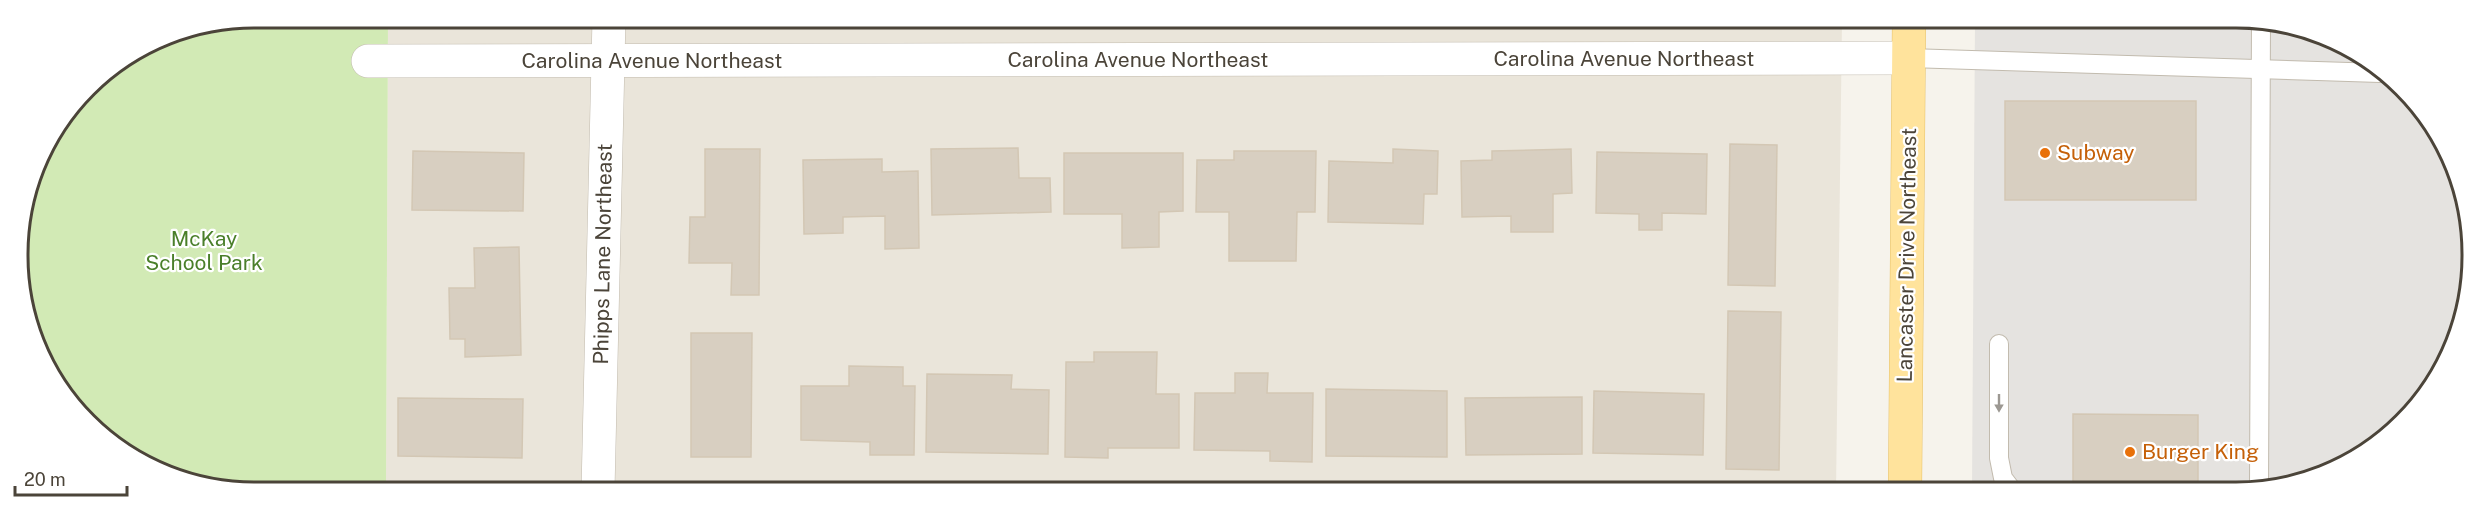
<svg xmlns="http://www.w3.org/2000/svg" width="2490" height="510" viewBox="0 0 2490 510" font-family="'Public Sans',sans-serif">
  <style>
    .residential { fill: #eae5da }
    .green { fill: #d2eab5 }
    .parking { fill: #e5e3e0 }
    .building { fill: #d8cfc1; stroke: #d3c7b4; stroke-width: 1.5 }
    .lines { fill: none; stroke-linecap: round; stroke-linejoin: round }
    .lane-casing { stroke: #c2bbae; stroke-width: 20 }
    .street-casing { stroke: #c2bbae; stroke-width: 34 }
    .primary-casing { stroke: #e6c16a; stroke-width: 34 }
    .lane { stroke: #fff; stroke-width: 18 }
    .street { stroke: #fff; stroke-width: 33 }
    .primary { stroke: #ffe39c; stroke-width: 33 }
    .oneway { fill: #9c9892 }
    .food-dot { fill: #e8710a; stroke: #fff; stroke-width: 2 }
    .labels { text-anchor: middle; stroke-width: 4.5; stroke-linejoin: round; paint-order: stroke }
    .street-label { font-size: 21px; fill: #4b4439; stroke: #fff }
    .food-label { font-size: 21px; fill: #c56008; stroke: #fff; text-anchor: start }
    .park-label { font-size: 21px; fill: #4a7f2a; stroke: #fff }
    .rim { fill: none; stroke: #4b4439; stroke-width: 3 }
  </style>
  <rect width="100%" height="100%" fill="#f6f3ec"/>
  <path class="residential" d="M388,18l1454,2 -6,471 -1450,-1z"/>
  <path class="green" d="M255,18h133l-2,472h-162l-74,-23 -73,-56 -47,-80 -12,-91 24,-90 46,-63 77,-51z"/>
  <path class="parking" d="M1975,20h291l87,30 70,60 41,83 6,93 -23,74 -45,63 -76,51 -75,17h-279z"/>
  <g class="building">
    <rect x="2005" y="101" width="191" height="99"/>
    <path d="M1730,144l47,1 -2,141 -47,-1z"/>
    <path d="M1018,148l1,30h31l1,34 -119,3 -1,-66z"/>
    <path d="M705,149h55l-1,146h-28l1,-32h-43l1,-46h15z"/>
    <path d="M1393,149l45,2 -1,43h-13l-1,30 -95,-2 1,-61 64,2z"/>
    <path d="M1571,149l1,44 -19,1v38h-42v-16l-49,1 -1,-56 31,-1v-9z"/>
    <path d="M413,151l111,2 -1,58 -111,-1z"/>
    <path d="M1234,151h82l-1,61h-18l-1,49h-67v-49h-33l1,-52h37z"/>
    <path d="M1597,152l110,2 -1,60 -44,-1v17h-23v-16l-43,-1z"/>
    <path d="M1064,153h119v58l-24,1v35l-37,1v-34h-58z"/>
    <path d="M882,159v13l36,-1 1,77 -34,1v-33l-42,1v16l-39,1 -1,-74z"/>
    <path d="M519,247l2,108 -56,2v-18h-15l-1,-51h26l-1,-40z"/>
    <path d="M1728,311l53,1 -2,158 -53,-1z"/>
    <path d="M691,333h61l-1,124h-60z"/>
    <path d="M1094,352h63l-1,42h23v54h-71v10l-43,-1 1,-95h28z"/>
    <path d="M849,366l54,1v19h12l-1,69h-44v-13l-69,-2v-54h48z"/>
    <path d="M1235,373h33l-1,20h46l-1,69 -42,-1v-10l-76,-1 1,-57h40z"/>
    <path d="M927,374l85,1 -1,14 38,1 -1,64 -122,-2z"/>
    <path d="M1326,389l121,2v66l-121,-1z"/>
    <path d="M1594,391l110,3 -1,61 -110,-2z"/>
    <path d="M1582,397v57l-116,1 -1,-57z"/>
    <path d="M398,398l125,1 -1,59 -124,-2z"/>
    <path d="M2073,414l125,1v72h-125z"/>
  </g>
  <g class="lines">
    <g class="lane-casing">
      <g id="lane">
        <path d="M1909,58l471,15"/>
        <path d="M1999,344v114l4,20 10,13"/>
        <path d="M2259,490l2,-470"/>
      </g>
    </g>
    <g class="street-casing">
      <g id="street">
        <path d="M368,61l1541,-3"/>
        <path d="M598,490l11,-472"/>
      </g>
    </g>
    <g class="primary-casing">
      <path id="primary" d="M1905,491l4,-471"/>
    </g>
    <use href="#lane" class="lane"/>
    <use href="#street" class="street"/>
    <use href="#primary" class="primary"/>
  </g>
  <defs><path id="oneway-solid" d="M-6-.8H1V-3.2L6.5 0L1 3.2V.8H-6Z" transform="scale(1.5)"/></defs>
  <use class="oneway" href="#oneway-solid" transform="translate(1999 403) rotate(90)"/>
  <g class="food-dot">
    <circle cx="2045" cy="153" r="6"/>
    <circle cx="2130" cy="452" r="6"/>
  </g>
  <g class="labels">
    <g class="street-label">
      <text x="1624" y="66">Carolina Avenue Northeast</text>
      <text x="1138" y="67">Carolina Avenue Northeast</text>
      <text x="652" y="68">Carolina Avenue Northeast</text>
      <text transform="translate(603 254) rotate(-89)" y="7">Phipps Lane Northeast</text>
      <text transform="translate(1907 255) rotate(-89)" y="7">Lancaster Drive Northeast</text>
    </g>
    <g class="food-label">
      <text x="2057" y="160">Subway</text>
      <text x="2142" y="459">Burger King</text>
    </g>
    <g class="park-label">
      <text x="204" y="246">McKay<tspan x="204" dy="24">School Park</tspan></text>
    </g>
  </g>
  <path d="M0 0H2490V510H0ZM254 28H2236A226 226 0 0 1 2462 254V256A226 226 0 0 1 2236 482H254A226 226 0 0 1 28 256V254A226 226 0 0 1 254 28Z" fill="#fff" fill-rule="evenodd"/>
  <path class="rim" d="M254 28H2236A226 226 0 0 1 2462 254V256A226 226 0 0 1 2236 482H254A226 226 0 0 1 28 256V254A226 226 0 0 1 254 28Z"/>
  <path d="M15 486v9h112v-9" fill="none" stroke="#4b4439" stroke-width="3"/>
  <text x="24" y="486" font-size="18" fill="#4b4439" stroke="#ffffff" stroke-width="4.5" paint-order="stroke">20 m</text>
</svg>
